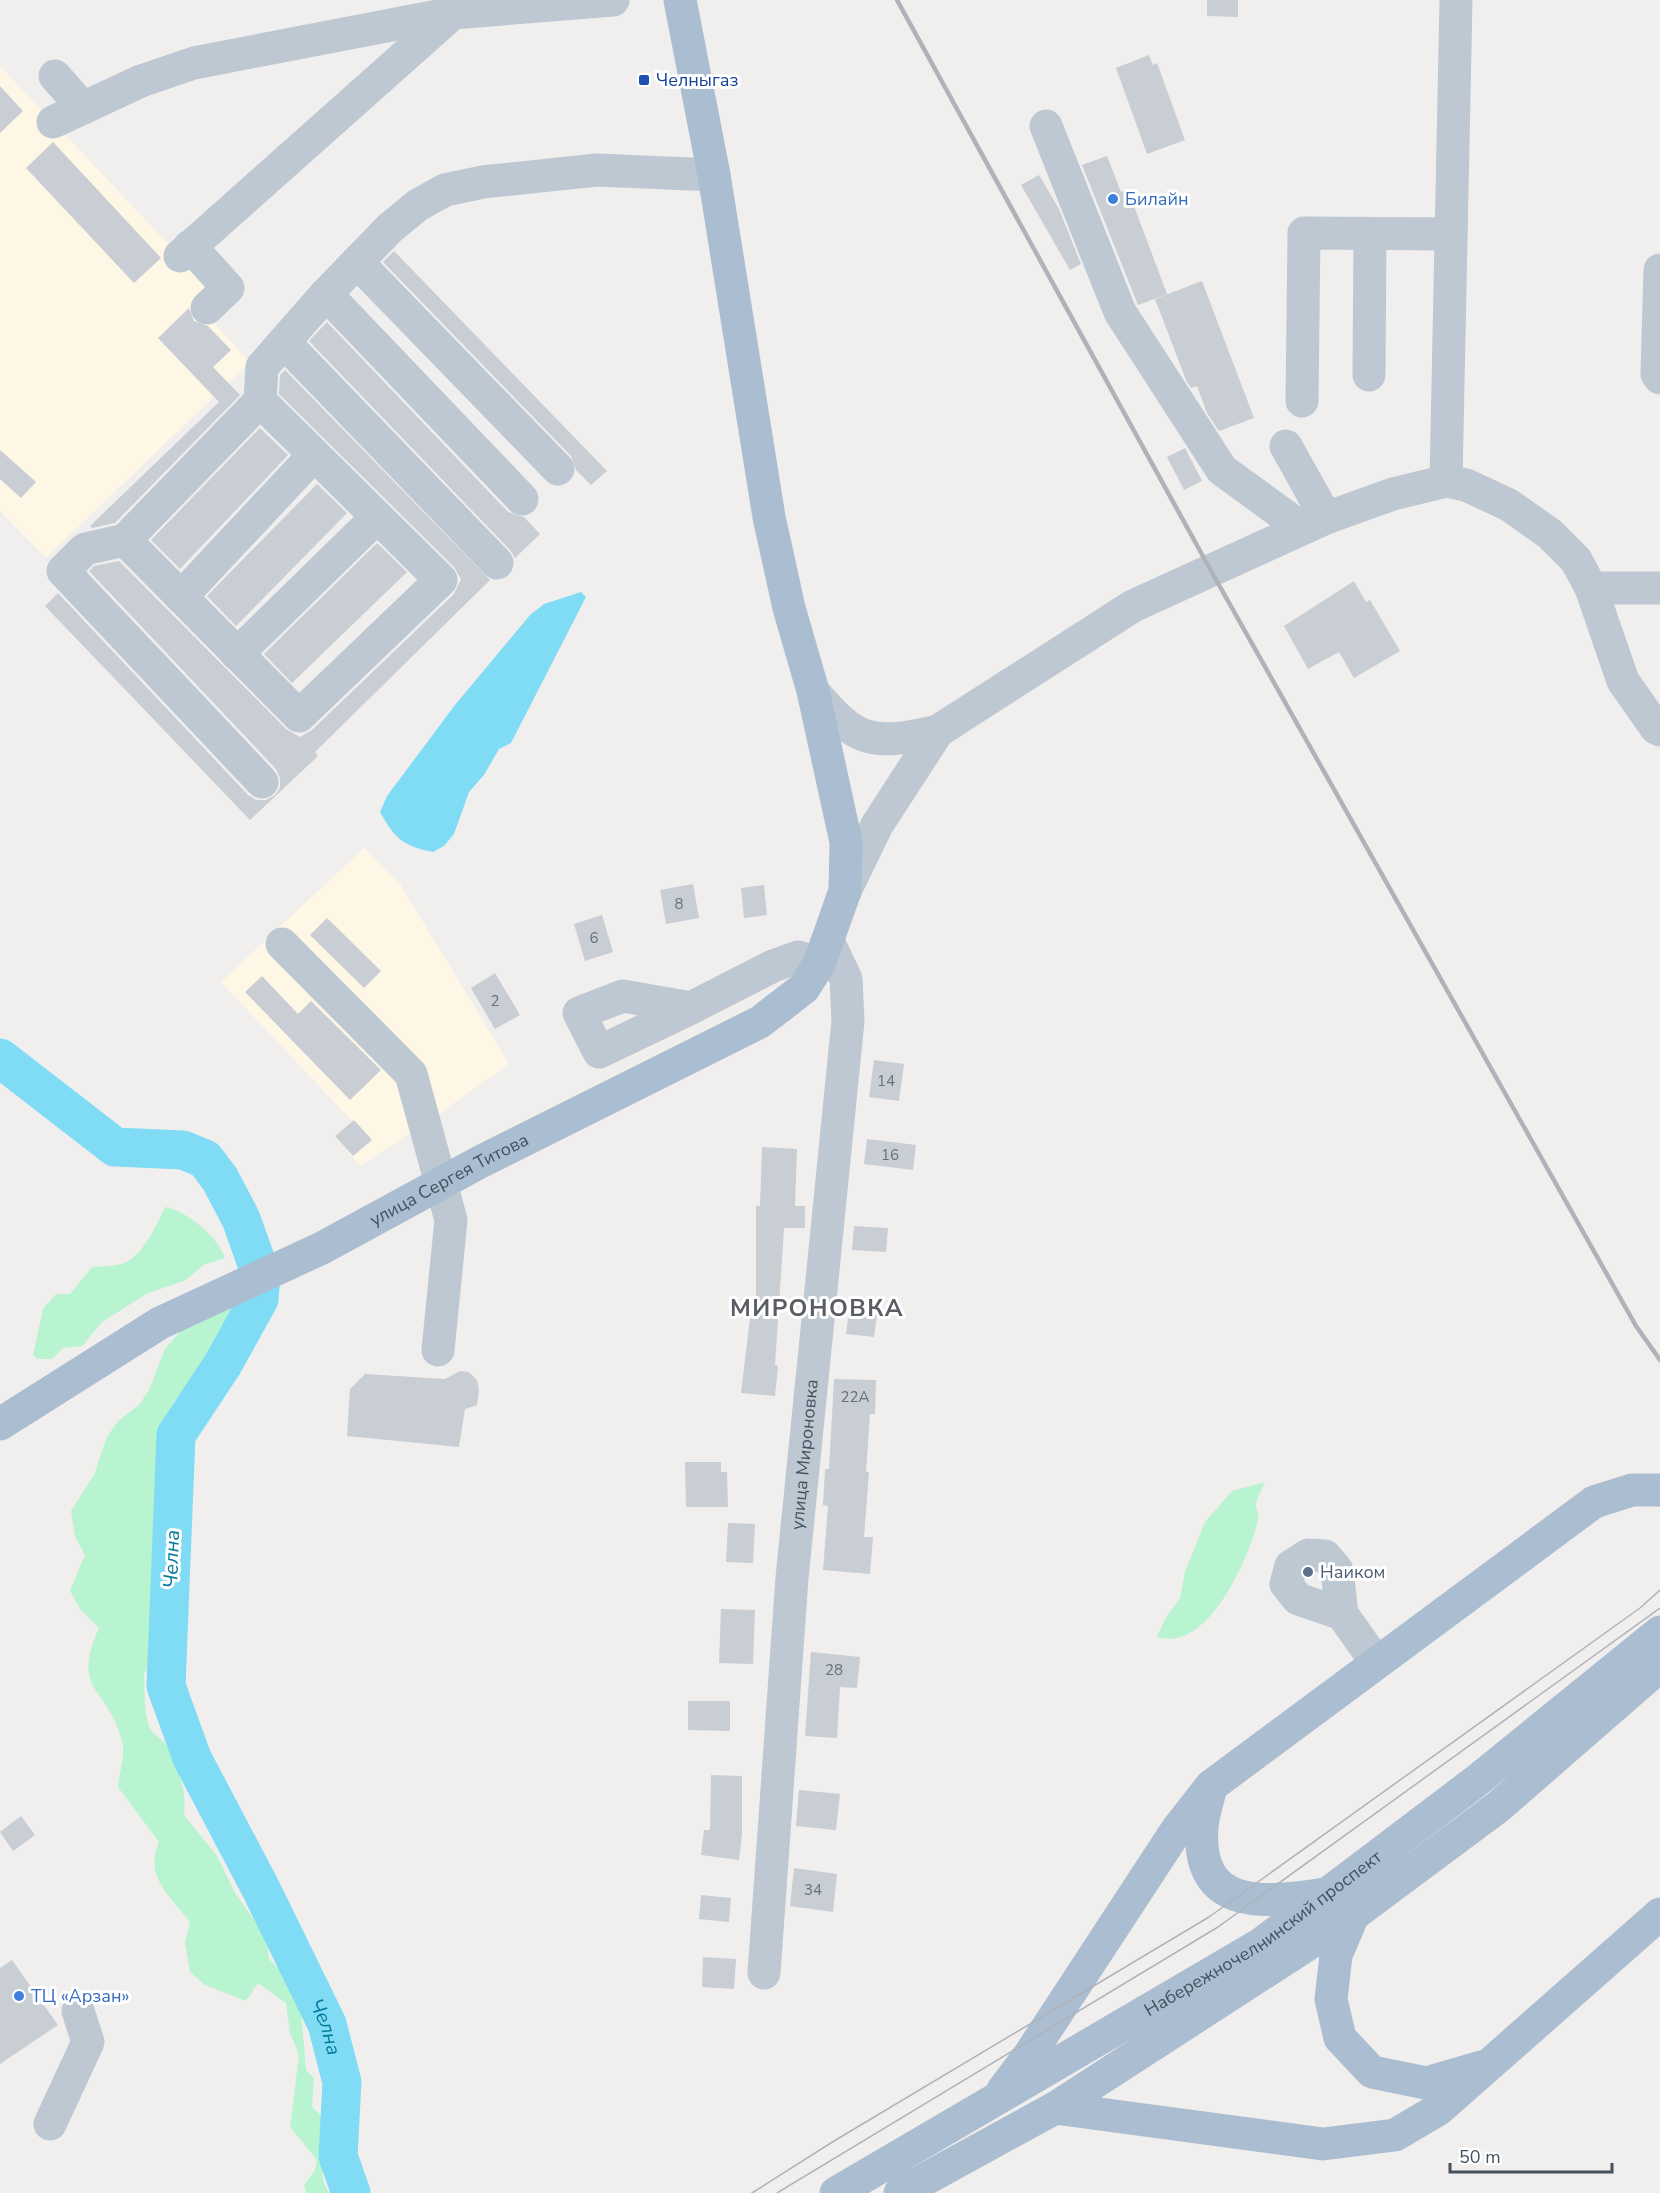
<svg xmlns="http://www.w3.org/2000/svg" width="1660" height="2193" viewBox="0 0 1660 2193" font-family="'Nunito Sans',sans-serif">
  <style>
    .commercial { fill: #fef7e5 }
    .green { fill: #b7f4cf }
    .water { fill: #80dcf5 }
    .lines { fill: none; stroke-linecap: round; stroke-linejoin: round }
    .river { stroke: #80dcf5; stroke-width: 39 }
    .building { fill: #c9cdd4 }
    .minor { stroke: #bdc8d2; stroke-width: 33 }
    .major { stroke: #abbdd0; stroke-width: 33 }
    .tram { stroke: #afb3b9; stroke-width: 1.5 }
    .rail { stroke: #afb3b9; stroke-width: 4.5 }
    .transit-dot { fill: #1a4fb4; stroke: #fff; stroke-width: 2 }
    .shop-dot { fill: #3f7fe0; stroke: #fff; stroke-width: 2 }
    .service-dot { fill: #5c6f8a; stroke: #fff; stroke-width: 2 }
    .labels { text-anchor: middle; stroke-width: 6; stroke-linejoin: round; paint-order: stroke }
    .number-label { font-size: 15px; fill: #65707c }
    .transit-label { font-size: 18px; fill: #164399; stroke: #fff; text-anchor: start }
    .shop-label { font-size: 18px; fill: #366cbe; stroke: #fff; text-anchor: start }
    .street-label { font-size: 18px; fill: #44515e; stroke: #fff }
    .service-label { font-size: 18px; fill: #4e5e75; stroke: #fff; text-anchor: start }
    .water-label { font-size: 20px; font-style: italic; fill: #037a9c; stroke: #fff }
    .district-label { font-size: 24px; font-weight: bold; letter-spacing: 1.5px; fill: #5a5e64; stroke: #fff }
  </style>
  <rect width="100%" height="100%" fill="#f1eeee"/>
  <g class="commercial">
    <path d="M0,66l209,221 -15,14 56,61 -204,196 -46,-47z"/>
    <path d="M364,848l36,36 109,180 -83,59 -66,43 -25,-30 17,-15 -131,-139z"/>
  </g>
  <g class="green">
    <path d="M165,1207c22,4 54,31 60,51l-22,7 -17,15 -40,14 -45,29 -19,23 -19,2 -11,11h-15l-4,-4 10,-46 13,-15h14l22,-27c12,-1 28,0 38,-7 16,-11 27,-36 35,-53z"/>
    <path d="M215,1302l19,7 -6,15 -37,63 -16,12 -12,28v57l-9,84 4,88 -14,17c1,17 -1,39 6,55 3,7 12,10 16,17 12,21 21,46 18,70l33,41 18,37 31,44 3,22 23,24 9,27 5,60 8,8 -2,29 16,15c0,24 -14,48 1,71h-23l-2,-8 11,-15 2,-10 -27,-33 9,-72 -9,-22 -4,-30 -28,-20 -12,18 -41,-16 -15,-13 -5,-30 5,-20c-20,-26 -46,-45 -31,-80l-41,-55c1,-14 8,-34 4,-46 -14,-55 -52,-49 -23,-113l-18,-18 -11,-19 15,-36 -10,-19 -4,-25 23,-36 13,-38 11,-16 21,-16 10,-15 16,-41 27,-31z"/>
    <path d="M1265,1482c-3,7 -7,14 -9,21 -1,5 3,9 2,14 0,5 -3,13 -4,18 -13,37 -49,117 -97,102l8,-18 15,-21 5,-26 20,-50 27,-31z"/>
  </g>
  <path class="water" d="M581,592l5,5 -75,146 -12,6 -15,26 -15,17 -15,42 -10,12 -11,6c-30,-6 -38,-13 -53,-40l7,-16 68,-91 75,-90 14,-11z"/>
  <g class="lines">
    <path class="river" id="s1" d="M0,1058l115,89 68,3 22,9 15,20 21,40 20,56 -2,24 -36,65 -47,71 -10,251 26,72 69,131 66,135 15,58 -4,74 13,37"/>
  </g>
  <g class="building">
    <path d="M1207,0h31v17l-31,-1z"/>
    <path d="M1149,55l4,10 4,-2 28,77 -38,14 -31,-86z"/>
    <path d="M0,86l23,25 -23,22z"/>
    <path d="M53,142l108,116 -27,25 -108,-115z"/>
    <path d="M1107,156l14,36 7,-2 39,104 -29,11 -56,-140z"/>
    <path d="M1039,175l20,34 22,55 -11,6 -49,-85z"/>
    <path d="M394,251l213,220 -16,14 -15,-15 -5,-14 -188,-194z"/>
    <path d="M1202,281l52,137 -35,13 -12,-18 -10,-27 -6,2 -5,-8 -31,-81z"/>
    <path d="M189,308l5,13 14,5 23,24 -18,17 27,28 -125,128 -23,5 -2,-2 129,-124 -61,-64z"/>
    <path d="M327,322l181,190 16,5 16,17 -25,24 -5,-8 -201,-209z"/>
    <path d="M285,370l205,210 -175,172 3,4 -68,64 -205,-214 13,-13 190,202 8,5h10l9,-5 5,-7v-10l-4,-9 -187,-198 5,-5 25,-5 167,168 14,8 12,-7 142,-136 7,-15 -7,-12 -175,-173 1,-19z"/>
    <path d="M260,428l28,27 -108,114 -29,-29z"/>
    <path d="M1185,448l17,33 -18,9 -17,-33z"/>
    <path d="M0,450l36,32 -15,16 -21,-19z"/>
    <path d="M317,484l30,29 -111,113 -29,-30z"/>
    <path d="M377,543l30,29 -115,111 -28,-29z"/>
    <path d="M1354,581l12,21 4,-2 30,51 -46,27 -15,-26 -31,17 -24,-43z"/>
    <path d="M693,884l6,34 -33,6 -6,-34z"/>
    <path d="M764,885l3,30 -23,3 -3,-30z"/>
    <path d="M602,915l11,37 -28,9 -11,-37z"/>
    <path d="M327,918l54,53 -17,17 -54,-53z"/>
    <path d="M495,973l25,42 -25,14 -24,-41z"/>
    <path d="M262,976l36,38 13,-13 70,69 -31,30 -105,-108z"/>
    <path d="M874,1060l30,4 -5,37 -30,-4z"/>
    <path d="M354,1120l18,20 -19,16 -18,-20z"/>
    <path d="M867,1139l49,6 -3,25 -49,-6z"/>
    <path d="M762,1147l35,2 -2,57h10v22h-21l-9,137 3,1 -3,30 -34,-3 10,-84h5v-103h4z"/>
    <path d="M854,1226l34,2 -2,24 -34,-2z"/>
    <path d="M849,1311l28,3 -3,23 -28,-3z"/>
    <path d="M460,1371l9,1 8,8 2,11 -2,14 -12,4 -6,38 -112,-11 3,-47 15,-15 80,5z"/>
    <path d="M834,1379l42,1 -1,34h-5l-4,58h3l-5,65h9l-3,37 -47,-4 5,-64 -5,-1 2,-36h4z"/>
    <path d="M685,1462h36v10h6l1,35h-42z"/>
    <path d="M728,1523l27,1 -2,39 -27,-1z"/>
    <path d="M721,1609l34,1 -2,54 -34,-1z"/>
    <path d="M811,1652l49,5 -3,31 -17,-1 -3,51 -32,-2z"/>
    <path d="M688,1701h42v30l-42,-1z"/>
    <path d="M711,1775l31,1v58l-3,26 -38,-5 3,-25h6z"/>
    <path d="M799,1790l41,4 -4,36 -40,-4z"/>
    <path d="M21,1816l14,19 -22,16 -13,-19z"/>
    <path d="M794,1868l43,6 -4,38 -43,-6z"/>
    <path d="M701,1895l30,3 -2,24 -30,-3z"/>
    <path d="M703,1957l33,2 -2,30 -32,-2z"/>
    <path d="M12,1960l46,65 -58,39v-96z"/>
  </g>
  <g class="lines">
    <g class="minor">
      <path d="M55,76l28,32"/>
      <path d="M53,122l88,-41 53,-18 259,-50 160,-13"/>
      <path d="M1046,126l74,186 102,158 80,58"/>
      <path d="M190,246l38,42 -21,20"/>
      <path d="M180,256l272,-242"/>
      <path d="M357,262l201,207"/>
      <path d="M1660,270l-3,104 3,4"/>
      <path d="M284,342l213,221"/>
      <path d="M1369,375l1,-141"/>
      <path d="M260,401l-135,139 174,176 142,-136 -181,-179 2,-34 64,-73"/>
      <path d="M1302,401l2,-168 147,1"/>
      <path d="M1286,446l40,72"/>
      <path d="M1446,481l10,-481"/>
      <path d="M522,499l-196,-205 64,-66 28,-23 27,-15 38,-8 114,-12 117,5"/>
      <path d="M125,540l-40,9 -22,22 199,211"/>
      <path d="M1591,588h69"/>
      <path d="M181,597l133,-142"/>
      <path d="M237,654l140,-137"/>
      <path d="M813,691c43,52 59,55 125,40l195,-125 193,-88 67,-24 53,-13 20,4 43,20 41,29 26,26 15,28 32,93 33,47 4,2"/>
      <path d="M845,891l32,-66 61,-94"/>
      <path d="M282,944l129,130 40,146 -13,130"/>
      <path d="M691,1008l-92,44 -20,-39 44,-17 68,12 82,-42 25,-9 21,7"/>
      <path d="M1342,1614l-44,-15 -12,-15 5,-18 17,-11 17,1 12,14 5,44 34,48"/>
      <path id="s2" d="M764,1973l28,-395 56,-557 -2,-42 -18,-38"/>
      <path d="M50,2124l38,-82 -10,-31"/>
    </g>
    <g class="major">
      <path id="s3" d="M0,1424l160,-101 162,-75 158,-86 280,-140 44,-34 15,-24 26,-73 1,-49 -33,-151 -24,-83 -20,-91 -55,-342 -34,-175"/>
      <path d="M1210,1791c-3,12 -7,24 -8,36 -6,85 64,76 123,67"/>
      <path d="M1353,1915l-17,40 -5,44 9,39 32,34 54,11 55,-16"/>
      <path d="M1003,2090l25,-33 148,-226 35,-45 383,-284 38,-12h28"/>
      <path d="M1055,2108l268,36 72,-9 44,-26 221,-195"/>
      <path id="s4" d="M836,2193l425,-249 214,-162 185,-150"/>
      <path d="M900,2193l155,-85 298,-193 145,-108 162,-141"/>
    </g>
    <g class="tram">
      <path d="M752,2193l82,-52 375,-224 431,-309 20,-18"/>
      <path d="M777,2193l441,-266 442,-319"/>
    </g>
    <path class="rail" d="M897,0l313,569 426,757 24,34"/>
  </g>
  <rect class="transit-dot" x="638" y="74" width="12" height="12" rx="3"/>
  <g class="shop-dot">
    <circle cx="1113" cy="199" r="6"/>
    <circle cx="19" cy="1996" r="6"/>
  </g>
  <circle class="service-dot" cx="1308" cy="1572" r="6"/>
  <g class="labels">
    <g class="number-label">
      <text x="679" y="909">8</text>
      <text x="594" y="943">6</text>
      <text x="495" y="1006">2</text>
      <text x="886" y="1086">14</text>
      <text x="890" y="1160">16</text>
      <text x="855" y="1402">22А</text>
      <text x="834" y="1675">28</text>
      <text x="813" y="1895">34</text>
    </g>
    <g class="transit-label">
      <text x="656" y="86">Челныгаз</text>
    </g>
    <g class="shop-label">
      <text x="1125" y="205">Билайн</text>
      <text x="31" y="2002">ТЦ «Арзан»</text>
    </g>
    <g class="street-label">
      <text dy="6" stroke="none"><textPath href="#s3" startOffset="512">улица Сергея Титова</textPath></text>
      <text dy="6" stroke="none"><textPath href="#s2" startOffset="520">улица Мироновка</textPath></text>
      <text dy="6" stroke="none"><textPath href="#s4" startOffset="500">Набережночелнинский проспект</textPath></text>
    </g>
    <g class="service-label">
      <text x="1320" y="1578">Наиком</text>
    </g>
    <g class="water-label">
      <text transform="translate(171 1559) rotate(-88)" y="7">Челна</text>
      <text dy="7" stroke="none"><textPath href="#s1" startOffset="1179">Челна</textPath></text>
    </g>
    <g class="district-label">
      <text x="817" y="1316">МИРОНОВКА</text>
    </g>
  </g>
  <path d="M1450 2163v9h162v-9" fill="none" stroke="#44515e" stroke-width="3"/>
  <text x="1459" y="2163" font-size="18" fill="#44515e" stroke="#ffffff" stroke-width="4.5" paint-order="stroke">50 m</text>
</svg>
